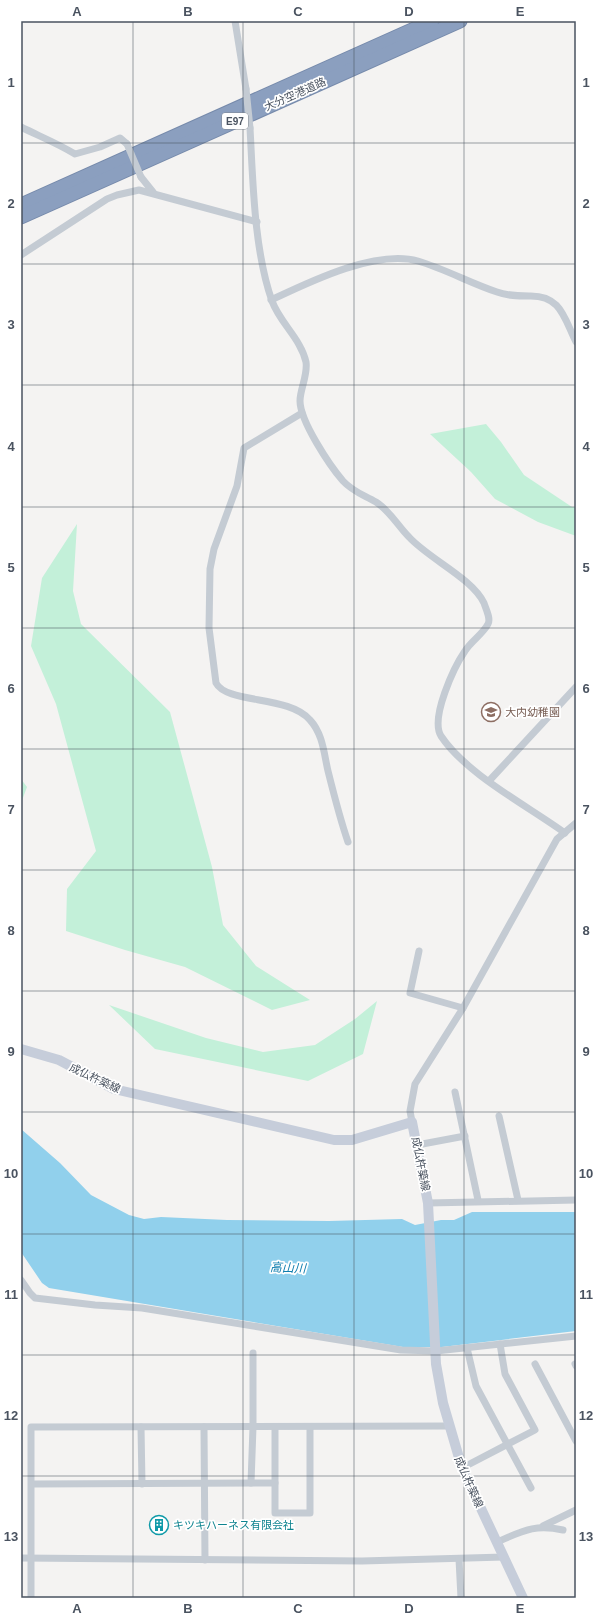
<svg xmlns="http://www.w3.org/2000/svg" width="597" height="1619" viewBox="0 0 597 1619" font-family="Arial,'Noto Sans JP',sans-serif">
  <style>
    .green { fill: #c3f0d9 }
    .water { fill: #91d0ec }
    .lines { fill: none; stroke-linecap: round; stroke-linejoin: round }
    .highway-casing { stroke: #768aab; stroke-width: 15 }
    .street { stroke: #c4cbd3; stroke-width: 7 }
    .secondary { stroke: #c6cdda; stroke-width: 10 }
    .highway { stroke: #8b9fbf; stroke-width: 13 }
    .street-bridge { stroke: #c4cbd3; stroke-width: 7 }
    .grid { fill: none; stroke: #4a5360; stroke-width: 1; stroke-opacity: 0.55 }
    .labels { text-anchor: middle; stroke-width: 3.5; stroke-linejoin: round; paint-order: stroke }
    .shield { fill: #fff; stroke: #808790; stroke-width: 1 }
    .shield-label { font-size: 10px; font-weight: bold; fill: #4a5360 }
    .street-label { font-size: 11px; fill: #4a5360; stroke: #fff }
    .education-label { font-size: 11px; fill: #785e54; stroke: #fff; text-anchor: start }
    .culture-label { font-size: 11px; fill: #0d838f; stroke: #fff; text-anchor: start }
    .water-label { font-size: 12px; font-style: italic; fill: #0e7dae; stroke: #fff }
    .neatline { fill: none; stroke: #4a5360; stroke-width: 1.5 }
    .grid-label { font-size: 13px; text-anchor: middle; font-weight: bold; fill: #4a5360 }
  </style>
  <rect width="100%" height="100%" fill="#f4f3f2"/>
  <g class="green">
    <path d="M486,424l15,18 23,33 48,32h4v29l-38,-14 -43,-23 -24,-27 -41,-38z"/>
    <path d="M77,524l-4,67 8,33 89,88 42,155 11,58 33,41 54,34 -38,10 -87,-43 -60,-17 -59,-19 1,-42 29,-38 -40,-147 -25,-58 11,-68z"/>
    <path d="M21,779l6,8 -6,16z"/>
    <path d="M377,1001l-14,53 -55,27 -153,-32 -46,-44 97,33 57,14 52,-7 40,-26z"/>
  </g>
  <path class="water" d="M21,1129l39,34 31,32 38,20 15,4 17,-2 66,3 102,1 73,-2 13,6 26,-5h13l18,-8h104v119l-134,16h-39l-354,-59 -7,-5 -21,-31z"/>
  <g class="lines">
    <g class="highway-casing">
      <g id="highway">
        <path d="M21,205l411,-184"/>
        <path d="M21,217l439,-196"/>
      </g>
    </g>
    <g class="street">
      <path d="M235,21l11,68"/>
      <path d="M21,127c18,9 36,16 54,27l25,-7 20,-9 7,6"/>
      <path d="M250,128c3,54 4,122 22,173 8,22 29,38 34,61 2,13 -6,27 -6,39 0,20 30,65 43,80 10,11 21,14 33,21 14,9 22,24 33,35 20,22 63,41 75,66 2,6 7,16 4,21 -5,10 -17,17 -23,27 -11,16 -35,67 -24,85 25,38 87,70 124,97"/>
      <path d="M141,177l12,15"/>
      <path d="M21,255l86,-56 10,-4 22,-5 118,32"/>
      <path d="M271,300c38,-18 105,-51 147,-39 27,8 52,22 79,31 11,4 21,4 32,4 32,-1 35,22 47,46"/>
      <path d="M302,413l-58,35 -7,38 -23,63 -4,20 -1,59 7,55c11,21 73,12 94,37 13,14 14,34 18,51 6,24 12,48 20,71"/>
      <path d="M489,781l87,-94"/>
      <path d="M419,951l-9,42 53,15"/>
      <path d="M455,1092l23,108"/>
      <path d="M499,1116l19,84"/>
      <path d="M412,1122l-2,-11 5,-27 48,-76 94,-169 19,-16"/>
      <path d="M417,1145l48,-9"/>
      <path d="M428,1203l148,-3"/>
      <path d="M21,1280l9,13 5,5 60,7 47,3 259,42 35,1 140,-15"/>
      <path d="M467,1348l9,38 55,102"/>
      <path d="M535,1364l41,77"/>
      <path d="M575,1364l1,2"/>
      <path d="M141,1427l1,57"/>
      <path d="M204,1427l1,133"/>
      <path d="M275,1427v86h35v-86"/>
      <path d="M462,1468l73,-38 -30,-56 -5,-30"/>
      <path d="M251,1483l2,-56v-74"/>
      <path d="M32,1484l243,-1"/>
      <path d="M543,1526l33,-16"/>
      <path d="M497,1542c26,-11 37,-18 66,-12"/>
      <path d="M21,1558l341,3 142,-4"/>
      <path d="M459,1559l2,39"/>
      <path d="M31,1598v-171l417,-1"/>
    </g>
    <path class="secondary" d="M21,1049l38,11 55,29 220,51h18l60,-18 16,81 8,161 7,39 19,65 61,130"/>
    <use href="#highway" class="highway"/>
    <g class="street-bridge">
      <path d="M246,89l4,39"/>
      <path d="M127,144l14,33"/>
    </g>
  </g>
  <path class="grid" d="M133,21v1577M243,21v1577M354,21v1577M464,21v1577M21,143h555M21,264h555M21,385h555M21,507h555M21,628h555M21,749h555M21,870h555M21,991h555M21,1112h555M21,1234h555M21,1355h555M21,1476h555"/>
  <defs>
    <g id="school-ring" transform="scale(1)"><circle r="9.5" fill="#fff" stroke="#8d6e63" stroke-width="1.5"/><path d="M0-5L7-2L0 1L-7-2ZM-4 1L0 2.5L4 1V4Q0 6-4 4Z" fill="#8d6e63"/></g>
    <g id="building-ring" transform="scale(1)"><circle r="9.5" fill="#fff" stroke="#0f9aa8" stroke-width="1.5"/><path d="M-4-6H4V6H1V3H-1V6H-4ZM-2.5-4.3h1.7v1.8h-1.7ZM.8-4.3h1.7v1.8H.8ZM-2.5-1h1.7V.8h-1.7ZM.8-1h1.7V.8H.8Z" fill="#0f9aa8"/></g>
  </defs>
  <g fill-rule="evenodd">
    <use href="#school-ring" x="491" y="712"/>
    <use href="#building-ring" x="159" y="1525"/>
  </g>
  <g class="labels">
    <rect class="shield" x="222" y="113" width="26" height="16" rx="3"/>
    <g class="shield-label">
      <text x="235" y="125">E97</text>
    </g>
    <g class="street-label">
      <text transform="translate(295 94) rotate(-24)" y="4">大分空港道路</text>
      <text transform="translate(95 1078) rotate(25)" y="4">成仏杵築線</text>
      <text transform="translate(421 1164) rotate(79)" y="4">成仏杵築線</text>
      <text transform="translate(469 1482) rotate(66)" y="4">成仏杵築線</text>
    </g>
    <g class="education-label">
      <text x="505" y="716">大内幼稚園</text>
    </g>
    <g class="culture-label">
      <text x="173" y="1529">キツキハーネス有限会社</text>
    </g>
    <g class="water-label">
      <text transform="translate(288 1268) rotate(2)" y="4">高山川</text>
    </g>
  </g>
  <rect width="597" height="1619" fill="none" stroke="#ffffff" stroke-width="44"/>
  <rect x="22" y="22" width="553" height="1575" class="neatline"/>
  <g class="grid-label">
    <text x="77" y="16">A</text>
    <text x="188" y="16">B</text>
    <text x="298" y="16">C</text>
    <text x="409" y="16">D</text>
    <text x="520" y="16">E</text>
    <text x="11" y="87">1</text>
    <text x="586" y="87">1</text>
    <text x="11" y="208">2</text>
    <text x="586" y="208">2</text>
    <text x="11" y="329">3</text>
    <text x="586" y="329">3</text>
    <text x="11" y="451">4</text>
    <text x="586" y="451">4</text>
    <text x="11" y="572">5</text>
    <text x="586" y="572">5</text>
    <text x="11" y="693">6</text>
    <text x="586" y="693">6</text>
    <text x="11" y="814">7</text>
    <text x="586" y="814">7</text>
    <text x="11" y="935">8</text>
    <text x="586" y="935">8</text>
    <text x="11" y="1056">9</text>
    <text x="586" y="1056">9</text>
    <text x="11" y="1178">10</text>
    <text x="586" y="1178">10</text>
    <text x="11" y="1299">11</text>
    <text x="586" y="1299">11</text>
    <text x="11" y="1420">12</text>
    <text x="586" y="1420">12</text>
    <text x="11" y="1541">13</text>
    <text x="586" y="1541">13</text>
    <text x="77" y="1613">A</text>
    <text x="188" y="1613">B</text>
    <text x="298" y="1613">C</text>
    <text x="409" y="1613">D</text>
    <text x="520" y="1613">E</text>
  </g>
</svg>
